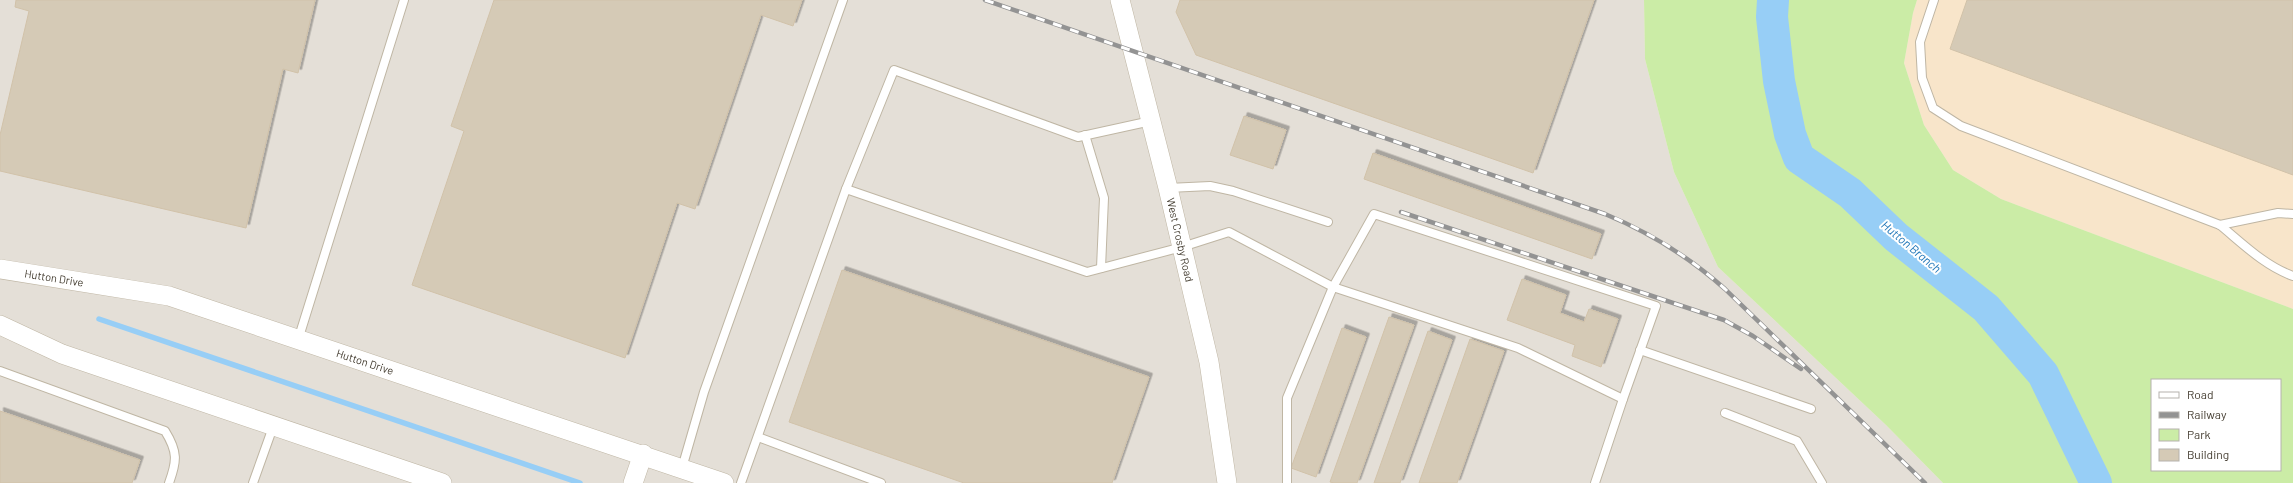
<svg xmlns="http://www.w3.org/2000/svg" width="2293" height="483" viewBox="0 0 2293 483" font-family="Barlow,sans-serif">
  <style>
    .commercial { fill: #f8e5ca }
    .industrial { fill: #e4dfd7 }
    .green { fill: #cbeca6; fill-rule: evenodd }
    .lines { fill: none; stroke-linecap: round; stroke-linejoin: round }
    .stream { stroke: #97cef6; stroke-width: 5.5 }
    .river { stroke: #97cef6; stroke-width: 32 }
    .building { fill: #d5cab6; stroke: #d1c2a9; filter: url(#shadow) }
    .service-casing { stroke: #bfb6a4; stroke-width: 10 }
    .tertiary-casing { stroke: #bfb6a4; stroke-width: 20 }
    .service { stroke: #fff; stroke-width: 8 }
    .tertiary { stroke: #fff; stroke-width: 19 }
    .rail-casing { stroke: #939393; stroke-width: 4.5 }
    .rail { stroke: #fff; stroke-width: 3; stroke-dasharray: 9; stroke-linecap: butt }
    .labels { text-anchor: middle; stroke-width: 4; stroke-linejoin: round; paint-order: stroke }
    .street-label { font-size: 11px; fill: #453e32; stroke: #fff }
    .water-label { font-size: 12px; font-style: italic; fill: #2378b9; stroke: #fff }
  </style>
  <defs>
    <filter id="shadow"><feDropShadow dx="3.5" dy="-3.5" stdDeviation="0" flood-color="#0004"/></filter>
  </defs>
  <rect width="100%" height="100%" fill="#f3eee2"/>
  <path class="commercial" d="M1917,0h376v309l-292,-110 -48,-29 -29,-45 -20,-62 9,-50z"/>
  <path class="industrial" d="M0,0h1644l1,59 29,113 44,95 168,158 57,58h-1943z"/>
  <path class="green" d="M1644,0h273l-4,13 -9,50 20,62 29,45 48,29 292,110v174h-350l-57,-58 -168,-158 -44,-95 -29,-113zM2152,380h128v90h-128z"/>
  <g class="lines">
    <path class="stream" d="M99,319l481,164"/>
    <path class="river" d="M1773,0l-1,17 7,64 11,53 9,24 51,35 46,44 90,71 57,66 53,109"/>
  </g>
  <g class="building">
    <path d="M16,0h299l-17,73 -15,-4 -37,159 -246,-57v-36l29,-124 -14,-4z"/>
    <path d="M494,0h308l-9,26 -32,-11 -66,194 -18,-6 -52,155 -213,-73 52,-154 -13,-5z"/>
    <path d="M1180,0h414l-61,173 -337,-118 -20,-43z"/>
    <path d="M1967,0h326v175l-343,-126z"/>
    <path d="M1244,116l42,14 -13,39 -43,-14z"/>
    <path d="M1373,153l228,81 -9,25 -228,-80z"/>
    <path d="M842,270l307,107 -37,106h-148l-175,-61z"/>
    <path d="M1522,279l44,16 -6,18 24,9 5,-13 29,10 -17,48 -29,-11 3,-11 -68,-25z"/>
    <path d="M1389,317l25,8 -57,158h-23l-4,-1z"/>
    <path d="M1342,328l24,9 -50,140 -25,-9z"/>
    <path d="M1428,331l24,9 -52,143h-26z"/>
    <path d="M1470,339l34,12 -47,132h-38z"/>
    <path d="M0,411l140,49 -8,23h-132z"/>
  </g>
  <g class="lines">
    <g class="service-casing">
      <g id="service">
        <path d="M1934,0l-14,42 2,36 11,30 28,18 259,99c23,19 45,41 73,51"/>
        <path d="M1085,135l19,63 -3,70"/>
        <path d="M1168,188l42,-2 23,5 95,31"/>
        <path d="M846,189l48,-119 184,67 73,-16"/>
        <path d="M2220,225l58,-12 15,1"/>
        <path d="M298,340l106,-340"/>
        <path d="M1640,350l171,59"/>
        <path d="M0,371l165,60c13,21 12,30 4,52"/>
        <path d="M1725,413l72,28 25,42"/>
        <path d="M758,437l123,46"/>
        <path d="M682,468l22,-76 139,-392"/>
        <path d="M253,483l20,-56"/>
        <path d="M741,483l105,-294 241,83 95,-25 47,-15 104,55 41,-73 282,92 -33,93"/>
        <path d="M1287,483v-85l46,-111 185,61 105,51 -28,84"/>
      </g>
    </g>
    <g class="tertiary-casing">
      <g id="tertiary">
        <path d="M1120,0l48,188 41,174 18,121"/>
        <path d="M0,269l169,27 555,187"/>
        <path d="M0,325l62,29 380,129"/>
        <path d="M633,483l10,-29"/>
      </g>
    </g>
    <use href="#service" class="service"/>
    <use href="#tertiary" class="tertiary"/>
    <g class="rail-casing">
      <g id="rail">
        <path d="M985,0l620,214c46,19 83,42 120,75l200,194"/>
        <path d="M1401,212l323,108 29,16 48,33"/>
      </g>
    </g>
    <use href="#rail" class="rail"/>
  </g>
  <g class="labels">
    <g class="street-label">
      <text transform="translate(1180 240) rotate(77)" y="4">West Crosby Road</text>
      <text transform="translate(54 278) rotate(9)" y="4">Hutton Drive</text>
      <text transform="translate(365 362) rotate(18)" y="4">Hutton Drive</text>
    </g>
    <g class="water-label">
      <text transform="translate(1911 247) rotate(40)" y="4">Hutton Branch</text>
    </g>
  </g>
  <rect x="2151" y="379" width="130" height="92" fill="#ffffff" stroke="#b5b2ad"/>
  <rect x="2159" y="392" width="20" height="6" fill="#ffffff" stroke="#b5b2ad"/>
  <text x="2187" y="399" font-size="12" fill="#453e32">Road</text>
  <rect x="2159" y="412" width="20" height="6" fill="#939393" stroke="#b5b2ad"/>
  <text x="2187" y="419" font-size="12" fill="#453e32">Railway</text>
  <rect x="2159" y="429" width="20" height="12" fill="#cbeca6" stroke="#b5b2ad"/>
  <text x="2187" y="439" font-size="12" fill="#453e32">Park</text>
  <rect x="2159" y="449" width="20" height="12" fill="#d5cab6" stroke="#b5b2ad"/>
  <text x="2187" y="459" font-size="12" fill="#453e32">Building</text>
</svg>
